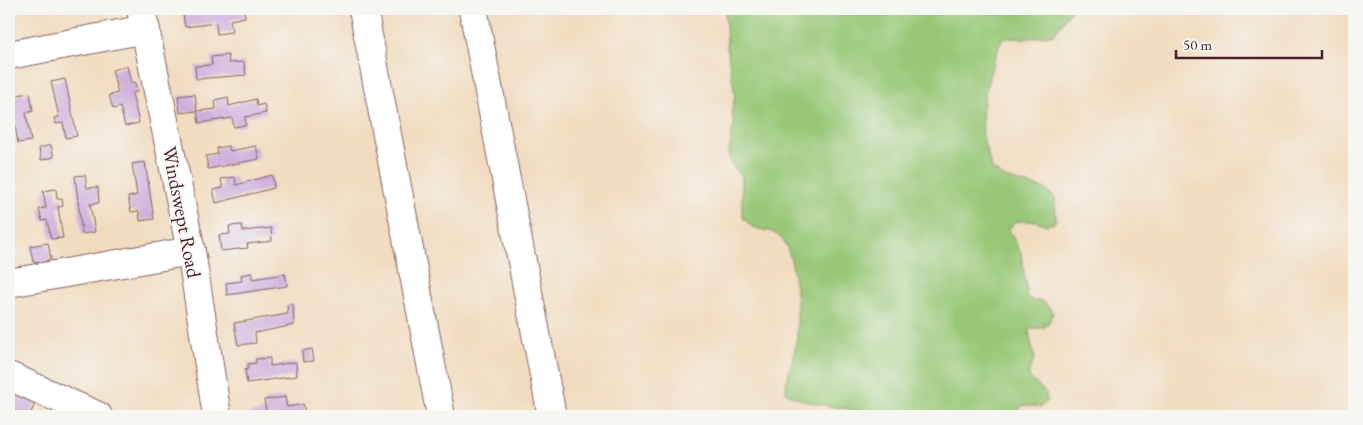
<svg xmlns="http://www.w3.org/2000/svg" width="1363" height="425" viewBox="0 0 1363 425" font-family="'EB Garamond',serif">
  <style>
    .green { fill: #98c877; stroke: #717451 }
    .building { fill: #ceafdc }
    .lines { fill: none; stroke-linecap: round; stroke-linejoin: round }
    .minor-casing { stroke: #84615f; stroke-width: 30 }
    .highway-casing { stroke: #84615f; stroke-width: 30 }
    .minor { stroke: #fff; stroke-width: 28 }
    .highway { stroke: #fff; stroke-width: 28 }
    .labels { text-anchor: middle; stroke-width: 4.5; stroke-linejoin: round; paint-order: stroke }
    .street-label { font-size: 20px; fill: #4a1f2b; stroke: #f6f6f2 }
  </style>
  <rect width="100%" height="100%" fill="#f6f6f2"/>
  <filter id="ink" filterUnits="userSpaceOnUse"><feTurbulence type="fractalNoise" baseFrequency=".02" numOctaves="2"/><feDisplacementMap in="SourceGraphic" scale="10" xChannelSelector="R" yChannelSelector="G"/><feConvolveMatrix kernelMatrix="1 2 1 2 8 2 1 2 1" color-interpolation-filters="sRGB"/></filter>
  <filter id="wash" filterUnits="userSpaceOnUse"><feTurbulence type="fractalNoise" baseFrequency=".0096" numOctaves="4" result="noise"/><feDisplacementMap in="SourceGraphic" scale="20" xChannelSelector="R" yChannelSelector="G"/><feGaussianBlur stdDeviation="1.12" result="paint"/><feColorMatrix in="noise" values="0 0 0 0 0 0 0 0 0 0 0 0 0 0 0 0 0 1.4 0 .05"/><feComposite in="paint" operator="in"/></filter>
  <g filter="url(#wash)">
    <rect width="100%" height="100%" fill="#f1dcbf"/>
    <path class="green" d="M725,9h345l-1,4 -15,21 -23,4h-29c-11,32 -23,63 -19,97 1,11 6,23 9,34l13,9 40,11 10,9 1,21 -2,4 -8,2 -10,-4h-17l-5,2 -5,6 12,25 6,37 -1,5 8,5c10,-2 13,4 19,12 -6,16 -7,15 -23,15l-1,5 6,26 -6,12v6l17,16 1,9 -7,5 -17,-2 -9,11h-139c-27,-11 -66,-8 -89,-24 0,-20 8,-31 10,-48 3,-23 1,-90 -15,-106 -10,-10 -17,-6 -28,-11 -4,-2 -8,-7 -11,-11v-40l-10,-11 -4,-11c5,-9 0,-19 6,-27l-2,-17 3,-15 -8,-47z"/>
    <g id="blocks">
      <g class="building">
        <path d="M193,9h7v3l15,-3h29l1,8 -15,3 2,12 -15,2 -1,-11 -31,4 -2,-13 10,-1z"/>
        <path d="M228,55l1,8 15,-1 2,13 -50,4 -1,-13 17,-1 -1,-8z"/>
        <path d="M127,66l4,17 4,-1 2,10 -5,1 7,30 -14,3 -5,-19 -7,2 -4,-14 9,-2 -6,-23z"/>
        <path d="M65,79l12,57 -11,2 -3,-15 -7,1 -2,-6 5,-1 -8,-35z"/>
        <path d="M30,93l3,18 -7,2 5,28 -13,2 -8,-47z"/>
        <path d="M195,94l2,17 -17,2 -2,-17z"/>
        <path d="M228,97l1,9 27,-7 1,7 7,-2 2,9 -21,4 1,8 -12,2 -2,-9 -33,5 -2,-12 19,-2 -1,-9z"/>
        <path d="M51,145l3,12 -13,3 -2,-12z"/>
        <path d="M229,146l1,5 26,-5 3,13 -51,10 -2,-13 12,-2 -1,-6z"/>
        <path d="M145,162l9,57 -14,2 -1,-10 -8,1 -3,-15 9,-2 -5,-31z"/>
        <path d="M85,175l2,13 11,-1 1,16 -9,1 5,28 -13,2 -7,-58z"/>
        <path d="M272,175l2,13 -58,15 -3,-13 10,-2 -2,-9 14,-2 1,8z"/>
        <path d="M56,189l1,10h5l1,7 -5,1 5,31 -12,1 -4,-19 -5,1 -3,-12 7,-1 -3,-17z"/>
        <path d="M242,225l1,6 28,-3 1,13 -25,3 1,4 -27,3 -2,-16 11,-1 -1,-8z"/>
        <path d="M9,234h1l1,13h-2z"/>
        <path d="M48,243l3,16 -6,2 1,4 -6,1 -1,-5 -6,1 -3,-16z"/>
        <path d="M252,273v6l33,-5 2,12 -60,9 -1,-12 16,-2 -1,-6z"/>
        <path d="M293,304l1,21 -39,8 1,10 -18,2 -4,-22 54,-9 -1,-9z"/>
        <path d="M312,349l2,12 -11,1 -1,-11z"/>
        <path d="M270,358v8l26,-4 1,14 -50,7 -2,-13 3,-1v-5l8,-1v-4z"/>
        <path d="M9,388l27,14 -5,10 9,4h-25l2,-4 -8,-4z"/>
        <path d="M285,397l2,10 16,-3 3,12h-55v-3l15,-3 -2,-10z"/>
      </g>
    </g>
  </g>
  <g filter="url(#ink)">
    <use href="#blocks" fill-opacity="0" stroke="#84615f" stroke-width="1"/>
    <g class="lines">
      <g class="minor-casing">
        <g id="minor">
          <path d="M141,9l50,242 26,165"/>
          <path d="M9,55l137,-26"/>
          <path d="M9,283l182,-32"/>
          <path d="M9,376l89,40"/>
        </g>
      </g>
      <g class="highway-casing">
        <g id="highway">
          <path d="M363,9l78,407"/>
          <path d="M473,9l79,407"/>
        </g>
      </g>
      <use href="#minor" class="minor"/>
      <use href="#highway" class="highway"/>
    </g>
  </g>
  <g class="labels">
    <g class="street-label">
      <text transform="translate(182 212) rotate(79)" y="7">Windswept Road</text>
    </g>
  </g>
  <rect width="1363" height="425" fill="none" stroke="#f6f6f2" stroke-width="30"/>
  <path d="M1176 50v8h146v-8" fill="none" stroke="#4a1f2b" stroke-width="2.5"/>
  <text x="1183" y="50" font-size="15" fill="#4a1f2b" stroke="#f6f6f2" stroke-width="4" paint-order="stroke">50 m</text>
</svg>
